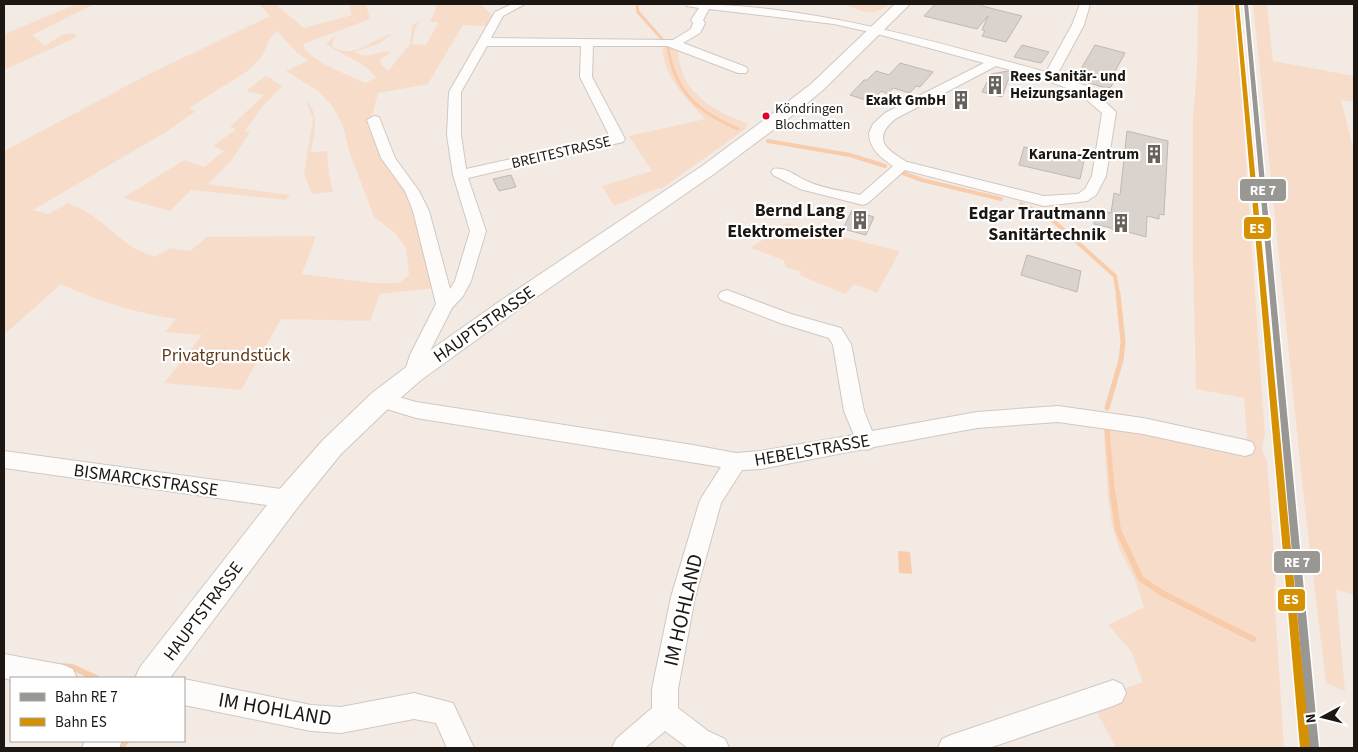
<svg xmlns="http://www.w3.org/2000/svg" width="1358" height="752" viewBox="0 0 1358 752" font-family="'Source Sans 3',sans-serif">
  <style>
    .green { fill: #f7ddc9; fill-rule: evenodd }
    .water { fill: #f8ccaa }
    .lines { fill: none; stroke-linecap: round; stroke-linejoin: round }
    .stream-far3 { stroke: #f8ccaa; stroke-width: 3 }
    .stream-far2 { stroke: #f8ccaa; stroke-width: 4 }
    .stream-far1 { stroke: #f8ccaa; stroke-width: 5 }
    .stream { stroke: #f8ccaa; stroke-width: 6 }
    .building { fill: #d9d2cd; stroke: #bfb8b3 }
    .minor-casing { stroke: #cfc8c3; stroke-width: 2 }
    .major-casing { stroke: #cfc8c3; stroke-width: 2 }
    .minor { fill: #fdfcfb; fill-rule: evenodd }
    .major { fill: #fdfcfb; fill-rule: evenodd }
    .rail-1-casing { stroke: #fff; stroke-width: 3 }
    .rail-2-casing { stroke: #fff; stroke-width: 3 }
    .rail-1 { fill: #999794; fill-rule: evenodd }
    .rail-2 { fill: #d69103; fill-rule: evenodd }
    .bus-dot { fill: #e4002b; stroke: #fff; stroke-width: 2 }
    .labels { text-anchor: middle; stroke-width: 4.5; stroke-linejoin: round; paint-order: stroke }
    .far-bus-label { font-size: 14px; fill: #1c1712; stroke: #fff; text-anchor: start }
    .far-poi-label { font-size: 15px; font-weight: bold; fill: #1c1712; stroke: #fff; text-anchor: end }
    .far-street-label { font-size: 15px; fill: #1c1712; stroke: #fff }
    .poi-label { font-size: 18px; font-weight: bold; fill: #1c1712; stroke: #fff; text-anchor: end }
    .street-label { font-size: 18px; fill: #1c1712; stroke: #fff }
    .park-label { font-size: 18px; fill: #613b19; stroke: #fff }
    .near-street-label { font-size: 21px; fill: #1c1712; stroke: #fff }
    .line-badge { stroke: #fff; stroke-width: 2 }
    .badge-label { font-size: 14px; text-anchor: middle; font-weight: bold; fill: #fff }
  </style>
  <rect width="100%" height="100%" fill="#f3eae3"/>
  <g class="green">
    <path d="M77,4h18l-63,31 13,11 17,-11 11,-2 4,4 -73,33v-36z"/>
    <path d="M259,4h16l29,24 48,-13 -3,-11h17l4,15 -67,25c3,16 47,31 62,39l11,-5c-12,-18 -34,-21 -50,-35l10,-7 -4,7 1,4c24,13 39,-9 59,-13l-12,9 -26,9c17,9 23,-3 37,0l-10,7 -1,4 8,8 22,-27 2,-18 7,-5 -4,8 -3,15 14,1 13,-23h-9l5,-11 1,-7h44l11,10 1,3 -5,9 -24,-1 -35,59 -50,9 -8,30 43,76 22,89 -55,6 -10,27 -89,-2 -40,71 -77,-7 38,-48 -37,-3 11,-13c-43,-7 -76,-17 -115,-35l-57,51v-184l143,-76 123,-59zM277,31l20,22 11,7 -22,11 32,20 15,16 10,19 6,25 25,66 21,16 11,15 3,27 -10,8h-25l-72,-9 14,-38 -109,1 -17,14 -20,-3 -16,9c-8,-4 -18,-7 -25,-12 -20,-16 -36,-33 -61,-42l-20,11 -15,-4 133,-78 30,-21 -8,-2 61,-39 14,-15 7,-17z"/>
    <path d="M842,4h48c-20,14 -26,7 -48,0z"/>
    <path d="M1198,4h37l30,433c-4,8 -3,17 2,24l9,118 -2,13 10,156h-168l-25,-47 52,-19 -12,-31 -23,-26 36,-18 -9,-27 -15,-29 -8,-26 -4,-27 -5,-79 142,28 2,-10 -3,-39 -48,-9 -3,-127v-144l4,-51z"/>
    <path d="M1253,4h14l6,57 81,15v26l-13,-2 13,51v444l-18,-6 9,102 -19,-8 -23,-192z"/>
    <path d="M662,45l16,4c1,43 34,61 70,75l-3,5 -22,16 -62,44 -3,-1 -44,18 -12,-20 50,-15 -23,-35 76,-17c-21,-23 -41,-41 -43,-74z"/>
    <path d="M265,76l9,3 -2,1 10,6 -19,20 -18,25 5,1 -19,29 -23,23 82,11 -4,5 -95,-10 -21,21 -47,-13 61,-38 20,7 20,-16 -11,-5 23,-17 -6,-2 34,-32 -18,-4z"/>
    <path d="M305,100c16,14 9,33 6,52l16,-1 2,22 4,19 -21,2 -8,-20 9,-56z"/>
    <path d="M786,223l114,28 -23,42 -23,-9 -9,10 -46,-19 2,-3 -15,-5 -3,-7 -32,-12z"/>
  </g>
  <path class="water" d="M898,551l12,1 2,22 -13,-1z"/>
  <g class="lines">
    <g class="stream-far3">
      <path d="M637,4l1,8 24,27"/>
      <path d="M668,48c7,44 30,64 70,81"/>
    </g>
    <g class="stream-far2">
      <path d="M768,141l82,14 35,11"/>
      <path d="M903,173l19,7 79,19"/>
      <path d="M1021,204l27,12 67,60 3,18"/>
    </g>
    <g class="stream-far1">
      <path d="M1107,408l14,-48 2,-18 -5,-49"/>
      <path d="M1107,429l6,69"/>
    </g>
    <g class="stream">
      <path d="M1113,496l5,34 23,49 21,14 91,46"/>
      <path d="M61,666l11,1 24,11"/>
      <path d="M121,748l5,-7"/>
    </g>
  </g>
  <g class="building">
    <path d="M935,4h48l-1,2 40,10 -16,26 -24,-6 3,-5 -3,-1 6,-14 -11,13 -53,-13z"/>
    <path d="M1022,45l27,7 -8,11 -27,-6z"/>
    <path d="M1095,45l30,8 -12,22 3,1 -5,11 -5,1 -31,-9z"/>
    <path d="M900,63l33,9 -13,15 -4,-1 -6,7 -17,-5 -5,6 -7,-3 -9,11 -22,-7 14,-15h3l9,-9 13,4z"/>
    <path d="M1008,71l3,1 -9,25 -20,-5 9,-18z"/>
    <path d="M1127,131l41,10 -4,74 -5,-1v5l-12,-3 -1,21 -25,-7 -5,2 -5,-4 -17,-4 2,-14 15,3 3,-20 6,2z"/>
    <path d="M1024,147l60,14 -4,18 -61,-14z"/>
    <path d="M511,175l5,12 -17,4 -6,-12z"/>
    <path d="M852,210l22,7 -8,18 -23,-6z"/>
    <path d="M1027,255l54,16 -4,21 -56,-17z"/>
  </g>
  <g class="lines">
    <g class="minor-casing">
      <g id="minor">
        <path d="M512,4h13l-22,12 -12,22 182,2 18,-11 2,-6 -2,-3 8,-12 -12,-2 -1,-2c124,0 242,36 360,68l26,-47 8,-21h10l-6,21 -27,50 32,12 27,25 -10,64 -10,19 -9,6 -43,5 -139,-36 -37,33 -5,2 -63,-16 -27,-14 -2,-3 2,-3c13,-3 25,9 36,13 16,7 35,9 51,13l33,-29c-12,-8 -24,-18 -24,-33l4,-9 12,-11 99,-50 -110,-30 -40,-9 -125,-15 -6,11 2,3 -5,10 -17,10 63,24 2,3 -2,3h-8l-71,-27h-74l-1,31 33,62 -2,3 -155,36 18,53 -15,50 -8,15 -11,12 -24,47 -8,24 -7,2 -7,-2 -2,-5 6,-19 26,-51 -23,-93 -8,-20 -24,-33 -14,-38 7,-4 5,1 16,41 24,33 10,20 21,78 5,-8 15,-50 -17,-56 -6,-40 2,-43 46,-80zM487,46h94l-1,31 30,60 -144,32 -5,-34v-43zM996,66l50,14 33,13 23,20 -10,63 -7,13 -7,5 -34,2 -137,-34c-22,-13 -35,-23 -12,-43z"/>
        <path d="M727,290l64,24 50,14 10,16 13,67 8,20 105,-19 81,-6 85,12 102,22 7,2 3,6 -3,6 -7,2 -102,-22 -85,-12 -81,6 -103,19 -7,3 -3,-1 -103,20 -19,1 -21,33 -26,94 -17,92v19l30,23 17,8 4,9h-41l-23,-17 -20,17h-33l4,-9 36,-31v-19l19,-92 29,-97 21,-33 -305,-49 -42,-13 -3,-5 3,-5 7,-3 35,10 277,43 43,8 25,-2 93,-16 -10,-24 -11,-66 -4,-7 -49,-15 -59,-23 -3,-4 3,-4z"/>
        <path d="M4,451l284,39 8,2 3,7 -3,7 -8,2 -284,-40z"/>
        <path d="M4,654l60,11 9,4 4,9h-66v2l-7,-2z"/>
        <path d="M184,679l127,26 30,2 73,-14 39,10 21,45h-27l-11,-25 -22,-4 -73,14 -30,-2 -127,-26z"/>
        <path d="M1113,680l9,4 4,9 -4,9 -9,4 -124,42h-51l4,-9 9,-4z"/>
      </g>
    </g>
    <g class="major-casing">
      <g id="major">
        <path d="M895,4h15l-87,86 -35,29 -74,55 -195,135 -98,71 -31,27 -49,47 -43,53 -128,171h-35l5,-11 138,-176 45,-51 49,-47 33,-25 98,-69 199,-133 74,-55 35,-27z"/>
        <path d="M85,741h37l-3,7h-37z"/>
      </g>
    </g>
    <use href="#minor" class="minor"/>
    <use href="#major" class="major"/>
    <g class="rail-1-casing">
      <path id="rail-1" d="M1244,4h4l71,744h-10z"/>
    </g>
    <g class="rail-2-casing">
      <path id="rail-2" d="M1235,4l4,1 71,743h-10z"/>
    </g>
    <use href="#rail-1" class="rail-1"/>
    <use href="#rail-2" class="rail-2"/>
  </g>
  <defs>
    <g id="building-bare" transform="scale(1.5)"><path d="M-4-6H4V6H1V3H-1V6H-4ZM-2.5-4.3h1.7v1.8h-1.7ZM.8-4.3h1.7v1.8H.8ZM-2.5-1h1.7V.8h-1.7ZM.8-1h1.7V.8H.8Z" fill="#67615b" stroke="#fff" stroke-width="2.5" paint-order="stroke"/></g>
  </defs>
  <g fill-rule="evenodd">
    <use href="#building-bare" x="995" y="85"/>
    <use href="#building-bare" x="961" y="100"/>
    <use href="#building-bare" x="1154" y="154"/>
    <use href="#building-bare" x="860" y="220"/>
    <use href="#building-bare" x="1121" y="223"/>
  </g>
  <circle class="bus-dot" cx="766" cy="116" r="4.5"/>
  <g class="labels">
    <g class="far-bus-label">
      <text x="775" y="113">Köndringen<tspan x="775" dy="16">Blochmatten</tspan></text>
    </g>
    <g class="far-poi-label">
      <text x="1010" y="81" text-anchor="start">Rees Sanitär- und<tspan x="1010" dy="17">Heizungsanlagen</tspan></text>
      <text x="946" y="105">Exakt GmbH</text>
      <text x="1139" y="159">Karuna-Zentrum</text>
    </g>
    <g class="far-street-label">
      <text transform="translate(561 152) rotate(-13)" y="5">BREITESTRASSE</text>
    </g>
    <g class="poi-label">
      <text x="845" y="216">Bernd Lang<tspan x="845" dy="21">Elektromeister</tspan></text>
      <text x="1106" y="219">Edgar Trautmann<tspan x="1106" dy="21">Sanitärtechnik</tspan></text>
    </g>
    <g class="street-label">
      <text transform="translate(484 324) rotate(-35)" y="6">HAUPTSTRASSE</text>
      <text transform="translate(812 450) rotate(-10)" y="6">HEBELSTRASSE</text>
      <text transform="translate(146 480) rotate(8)" y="6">BISMARCKSTRASSE</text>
      <text transform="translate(203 611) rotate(-53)" y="6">HAUPTSTRASSE</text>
    </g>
    <g class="park-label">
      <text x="226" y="361">Privatgrundstück</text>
    </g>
    <g class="near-street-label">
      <text transform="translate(683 610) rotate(-77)" y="7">IM HOHLAND</text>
      <text transform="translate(275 709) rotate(10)" y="7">IM HOHLAND</text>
    </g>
  </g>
  <g class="line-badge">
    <rect x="1239" y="178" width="48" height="24" rx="5" fill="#999794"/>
    <rect x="1243" y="216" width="29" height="24" rx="5" fill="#d69103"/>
    <rect x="1273" y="550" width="48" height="24" rx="5" fill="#999794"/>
    <rect x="1277" y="588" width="29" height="24" rx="5" fill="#d69103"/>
  </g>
  <g class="badge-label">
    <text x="1263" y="195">RE 7</text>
    <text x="1257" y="233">ES</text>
    <text x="1297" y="567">RE 7</text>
    <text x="1291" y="604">ES</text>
  </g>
  <rect width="1358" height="752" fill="none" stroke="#1c1712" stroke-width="10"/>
  <rect x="10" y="677" width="175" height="65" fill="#ffffff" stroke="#a4a2a0"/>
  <rect x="20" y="693" width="25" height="8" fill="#999794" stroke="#a4a2a0"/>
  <text x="55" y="702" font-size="15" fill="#1c1712">Bahn RE 7</text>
  <rect x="20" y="718" width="25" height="8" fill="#d69103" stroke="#a4a2a0"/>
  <text x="55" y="727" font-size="15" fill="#1c1712">Bahn ES</text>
  <g transform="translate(1323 717) rotate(263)" stroke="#ffffff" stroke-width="4" paint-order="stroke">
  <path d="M0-4L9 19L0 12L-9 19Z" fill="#1c1712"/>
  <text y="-8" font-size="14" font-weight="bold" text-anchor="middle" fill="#1c1712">N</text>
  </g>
</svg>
